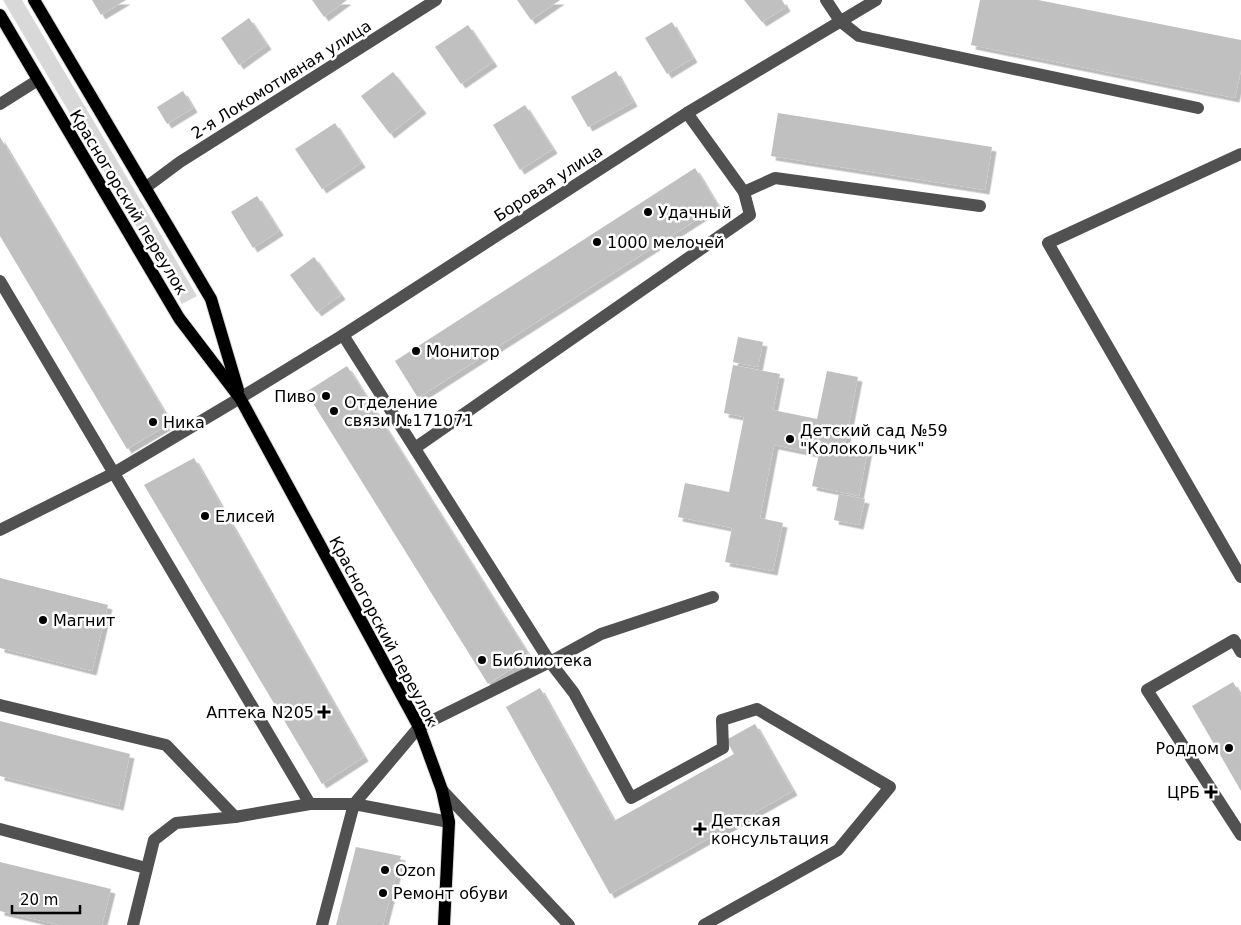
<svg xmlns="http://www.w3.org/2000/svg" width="1241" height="925" viewBox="0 0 1241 925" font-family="'DejaVu Sans',sans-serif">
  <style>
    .green { fill: #d8d8d8 }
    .building { fill: #c0c0c0; filter: url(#shadow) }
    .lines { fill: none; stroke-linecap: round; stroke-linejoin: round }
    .major-casing { stroke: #dbdbdb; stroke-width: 14 }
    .minor { stroke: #515151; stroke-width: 12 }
    .major { stroke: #000; stroke-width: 12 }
    .poi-dot { fill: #000; stroke: #fff; stroke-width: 2 }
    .labels { text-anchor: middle; stroke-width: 5; stroke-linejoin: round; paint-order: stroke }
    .street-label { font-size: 16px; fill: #000; stroke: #fff }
    .poi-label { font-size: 16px; fill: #000; stroke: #fff; text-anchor: start }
  </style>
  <defs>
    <filter id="shadow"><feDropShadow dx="4.5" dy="4.5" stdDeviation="0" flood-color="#0004"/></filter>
  </defs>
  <rect width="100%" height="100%" fill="#fff"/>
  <path class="green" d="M3,0h19l175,296 -15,8z"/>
  <g class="building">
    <path d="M92,0h34l-25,15z"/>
    <path d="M312,0h35l-23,17z"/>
    <path d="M517,0h43l-29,20z"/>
    <path d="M744,0h38l4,7 -24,15z"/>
    <path d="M980,0h58l203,40v30l-6,28 -264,-53z"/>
    <path d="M249,18l18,27 -28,20 -18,-27z"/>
    <path d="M672,22l21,36 -26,16 -22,-36z"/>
    <path d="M468,25l25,37 -32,22 -26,-37z"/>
    <path d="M616,71l17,31 -45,25 -17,-30z"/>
    <path d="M393,72l29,37 -32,25 -29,-38z"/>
    <path d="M183,91l10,17 -26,16 -10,-17z"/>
    <path d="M525,105l28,44 -33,21 -27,-45z"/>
    <path d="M778,113l214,34 -7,43 -214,-34z"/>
    <path d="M335,123l26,40 -39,26 -27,-40z"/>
    <path d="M0,137l171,286 -44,26 -127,-213z"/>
    <path d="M695,168l23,38 -300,192 -23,-37z"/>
    <path d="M257,196l22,35 -26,17 -22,-36z"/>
    <path d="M314,257l27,38 -24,17 -27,-37z"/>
    <path d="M738,337l25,5 -5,25 -25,-5z"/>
    <path d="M733,365l47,9 -7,36 44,9 10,-48 31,6 -13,67 23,5 -9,47 -47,-10 7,-32 -45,-9 -14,73 23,5 -10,48 -48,-9 7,-34 -54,-11 7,-34 44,9 15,-75 -20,-4z"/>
    <path d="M347,366l183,291 -42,27 -182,-292z"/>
    <path d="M194,458l170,299 -42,27 -178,-299z"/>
    <path d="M839,494l26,5 -6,26 -25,-5z"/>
    <path d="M0,578l108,27 -16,66 -92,-23z"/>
    <path d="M1233,682l8,14v95l-49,-85z"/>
    <path d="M540,688l74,133 120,-67 -8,-14 29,-16 38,67 -183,103 -104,-187z"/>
    <path d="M0,721l130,33 -11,52 -119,-30z"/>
    <path d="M356,847l45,9 -18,69h-47z"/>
    <path d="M0,862l111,27 -9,36h-43l-59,-14z"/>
  </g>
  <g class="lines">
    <g class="major-casing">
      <g id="major">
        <path d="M34,0l177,299 27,91"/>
        <path d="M0,15l179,303 61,80 179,329 23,63 7,32 -5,103"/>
      </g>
    </g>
    <g class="minor">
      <path d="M826,0l14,21 19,15 339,72"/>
      <path d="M0,104l38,-24"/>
      <path d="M1241,154l-193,89 193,334"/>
      <path d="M145,188l35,-26 256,-162"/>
      <path d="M744,192l31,-14 205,28"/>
      <path d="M0,281l310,523"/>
      <path d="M415,448l335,-233 -6,-23 -57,-79"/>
      <path d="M0,530l114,-57 126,-75 103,-63 344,-222 189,-113"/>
      <path d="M1241,652l-7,-12 -87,50 94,145"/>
      <path d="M0,705l166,40 69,72"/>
      <path d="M442,790l127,135"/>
      <path d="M0,829l146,39"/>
      <path d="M133,925l21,-85 22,-17 59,-6 75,-13h44l65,-77 131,-65 -207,-327"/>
      <path d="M322,925l32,-121 95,18"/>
      <path d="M704,925l134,-75 52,-63 -133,-78 -35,11 1,28 -92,50 -57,-105 -24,-31 51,-28 112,-37"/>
    </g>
    <use href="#major" class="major"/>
  </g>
  <g class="poi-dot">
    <circle cx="648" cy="212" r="5"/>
    <circle cx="597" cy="242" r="5"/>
    <circle cx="416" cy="351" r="5"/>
    <circle cx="326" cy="396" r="5"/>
    <circle cx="334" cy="411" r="5"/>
    <circle cx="153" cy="422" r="5"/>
    <circle cx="790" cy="439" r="5"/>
    <circle cx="205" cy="516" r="5"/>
    <circle cx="43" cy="620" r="5"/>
    <circle cx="482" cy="660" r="5"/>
    <path d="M321.5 704.5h5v5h5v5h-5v5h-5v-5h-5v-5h5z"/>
    <circle cx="1229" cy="748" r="5"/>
    <path d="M1208.5 784.5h5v5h5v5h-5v5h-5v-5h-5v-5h5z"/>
    <path d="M697.5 821.5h5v5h5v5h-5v5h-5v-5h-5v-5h5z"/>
    <circle cx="385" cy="870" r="5"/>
    <circle cx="383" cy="893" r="5"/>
  </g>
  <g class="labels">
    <g class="street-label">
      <text transform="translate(281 79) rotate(-32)" y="6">2-я Локомотивная улица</text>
      <text transform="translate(548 183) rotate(-33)" y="6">Боровая улица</text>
      <text transform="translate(129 202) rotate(59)" y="6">Красногорский переулок</text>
      <text transform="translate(384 631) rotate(62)" y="6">Красногорский переулок</text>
    </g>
    <g class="poi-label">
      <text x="658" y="218">Удачный</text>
      <text x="607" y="248">1000 мелочей</text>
      <text x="426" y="357">Монитор</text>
      <text x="316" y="402" text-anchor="end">Пиво</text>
      <text x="344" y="408">Отделение<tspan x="344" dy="18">связи №171071</tspan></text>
      <text x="163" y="428">Ника</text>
      <text x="800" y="436">Детский сад №59<tspan x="800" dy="18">"Колокольчик"</tspan></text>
      <text x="215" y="522">Елисей</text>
      <text x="53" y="626">Магнит</text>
      <text x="492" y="666">Библиотека</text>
      <text x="314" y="718" text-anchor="end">Аптека N205</text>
      <text x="1219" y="754" text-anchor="end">Роддом</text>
      <text x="1200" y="798" text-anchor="end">ЦРБ</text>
      <text x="711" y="826">Детская<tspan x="711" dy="18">консультация</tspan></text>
      <text x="395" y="876">Ozon</text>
      <text x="393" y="899">Ремонт обуви</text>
    </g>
  </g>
  <path d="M12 905v8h68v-8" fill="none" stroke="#000000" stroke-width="2.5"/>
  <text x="20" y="905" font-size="15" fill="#000000" stroke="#ffffff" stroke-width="4" paint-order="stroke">20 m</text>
</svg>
